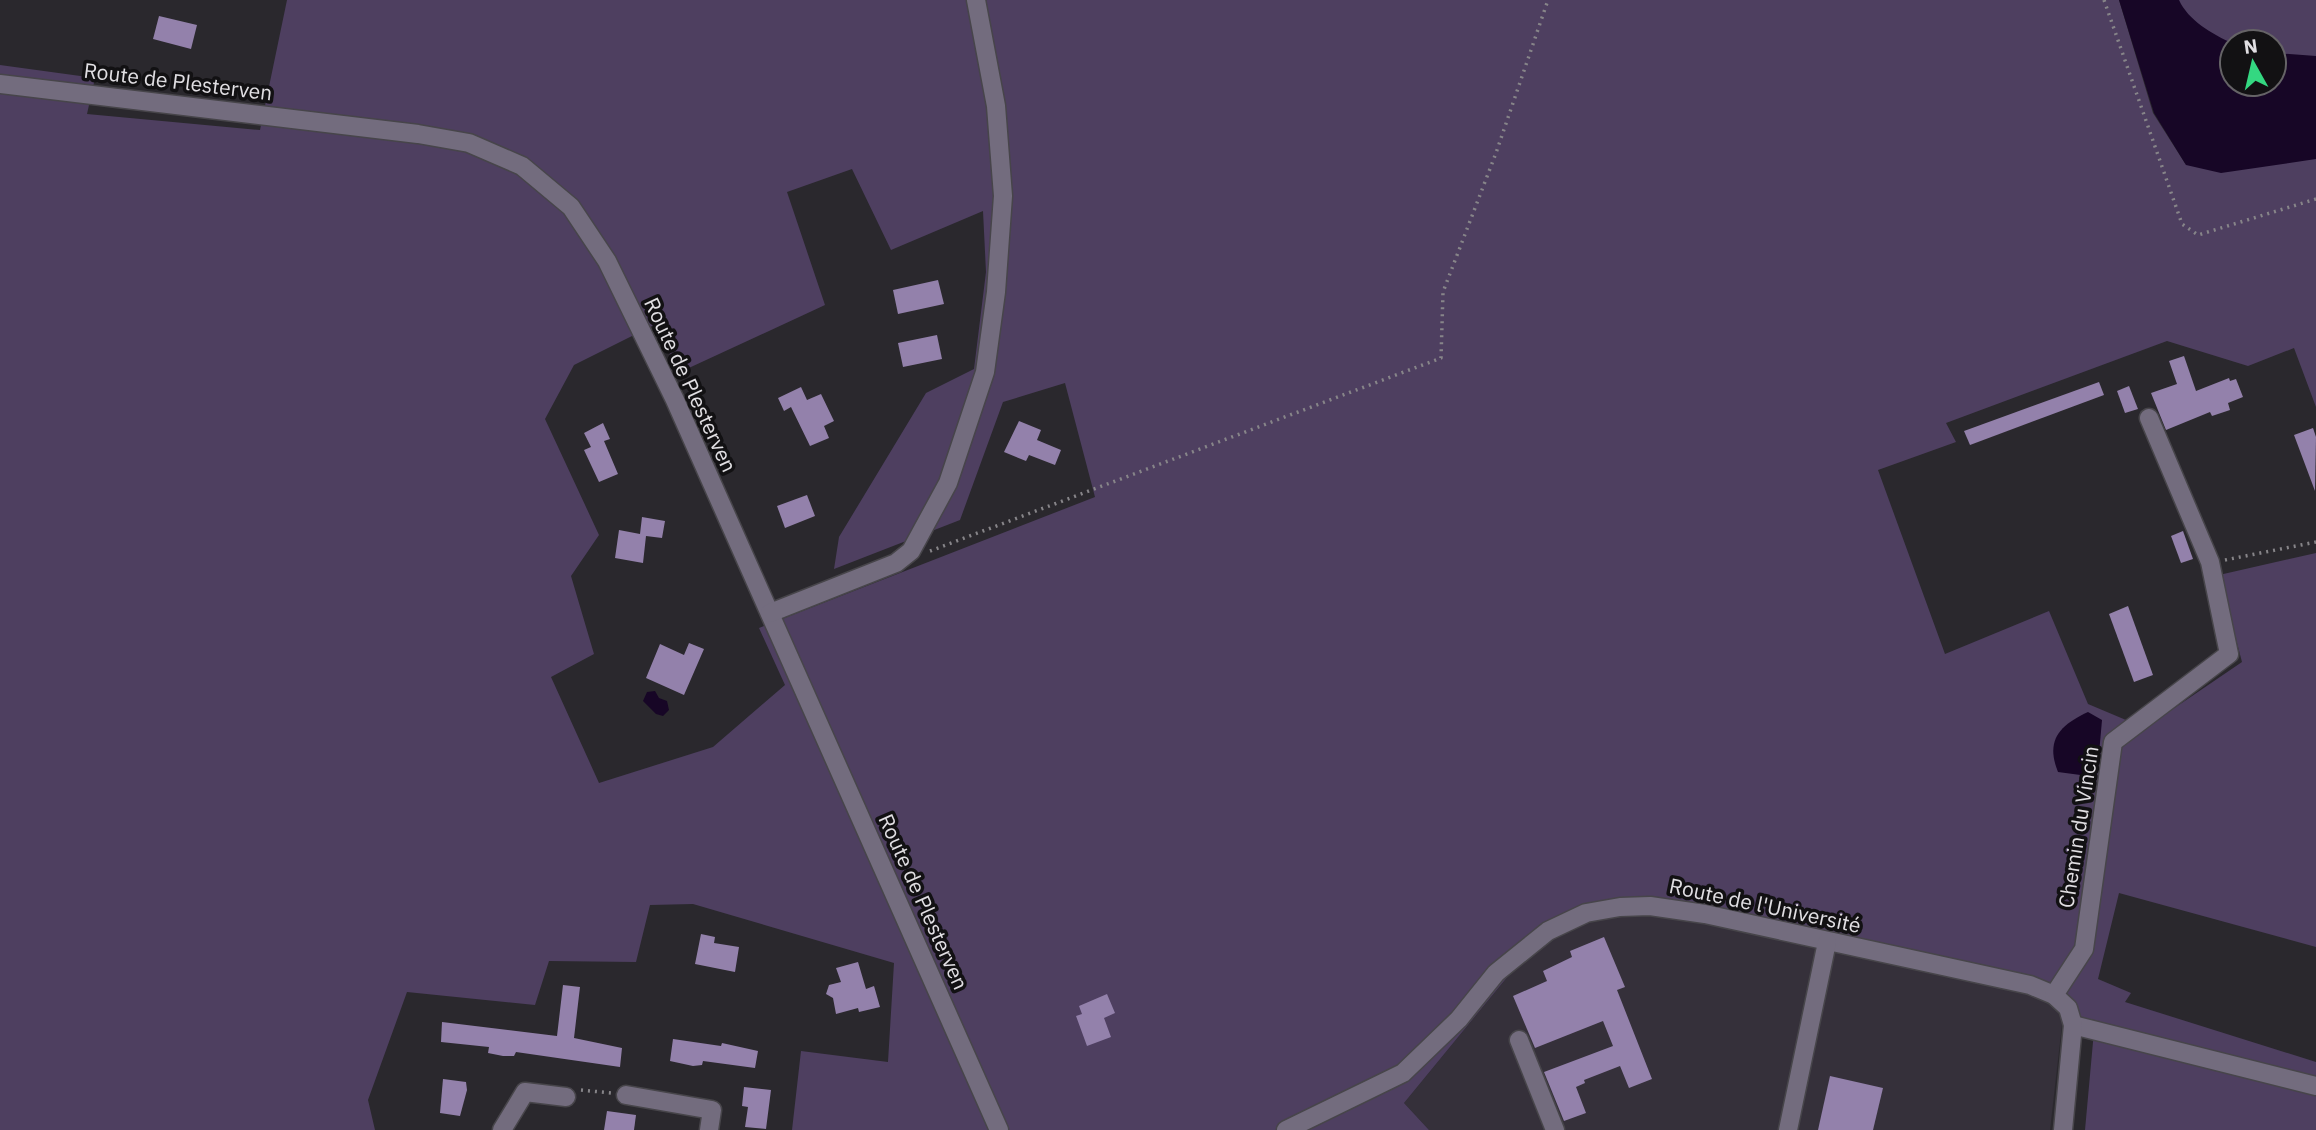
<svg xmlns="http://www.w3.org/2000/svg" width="2316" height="1130" viewBox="0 0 2316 1130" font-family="'IBM Plex Sans',sans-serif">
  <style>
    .built { fill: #35303a }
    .green { fill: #4e3f60; fill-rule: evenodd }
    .water { fill: #170626 }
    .building { fill: #9381ab }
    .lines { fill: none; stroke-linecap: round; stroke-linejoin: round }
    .minor-casing { stroke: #47454a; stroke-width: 21 }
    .path { stroke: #878589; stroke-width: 3.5; stroke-dasharray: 2 5; stroke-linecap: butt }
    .minor { stroke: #736c7e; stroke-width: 18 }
    .labels { text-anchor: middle; stroke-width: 7; stroke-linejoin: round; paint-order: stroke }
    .street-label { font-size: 21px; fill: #e1dfe3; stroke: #121113 }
  </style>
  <rect width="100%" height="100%" fill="#2a282d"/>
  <path class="built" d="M1663,913l182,34 203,51 15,18 -13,114h-621l-25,-27 114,-139 35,-27 39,-17z"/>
  <path class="green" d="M287,0h679l2,7 19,-7h1132l34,113 33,52 -59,-165h189v407l-22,-59 -46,18 -81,-25 -221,82 10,19 -78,28 67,184 104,-43 39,93 57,24 97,-66 -23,-87 97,-22v394l-197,-54 -21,86 33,14 -6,9 191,60v68h-231l10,-110 -32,-4 -16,-18 -202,-51 -182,-34 -71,7 -39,17 -35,27 -114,139 25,27h-637l9,-79 87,11 6,-99 -201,-59 -43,1 -14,57 -87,-1 -14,44 -128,-13 -39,108 7,30h-375v-1065l95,13 -8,36 173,16zM2274,42v42h-42l-1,-41zM852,169l39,81 92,-39 3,61 -12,97 -48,24 -87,144 -5,32 126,-49 43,-118 62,-19 30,114 -336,131 26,57 -72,62 -114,36 -48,-106 43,-23 -23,-78 28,-41 -54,-116 29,-54 82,-41 22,49 147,-68 -38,-113z"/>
  <g class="water">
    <path d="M2119,0h60c9,20 33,34 53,43v41h42v-31l42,3v103l-95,14 -35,-8 -32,-52z"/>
    <path d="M655,691l4,7 8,3 2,9 -6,6 -7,-2 -13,-13 4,-9z"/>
    <path d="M2088,712l14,8 -3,34 -11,22 -30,-4c-13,-32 2,-47 30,-60z"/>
  </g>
  <g class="building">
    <path d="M159,16l38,9 -6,24 -38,-10z"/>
    <path d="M938,280l6,24 -46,10 -5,-24z"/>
    <path d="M937,335l5,24 -39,8 -5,-24z"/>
    <path d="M2184,356l12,35 33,-13 1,3 6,-2 7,18 -15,6 2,7 -18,6 -2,-4 -44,18 -15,-37 26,-9 -8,-23z"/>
    <path d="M2099,382l5,13 -134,50 -6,-14z"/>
    <path d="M2129,386l9,23 -13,4 -8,-22z"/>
    <path d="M801,387l6,13 14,-6 13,27 -10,5 5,12 -19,8 -19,-39 -7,4 -6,-13z"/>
    <path d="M1019,421l22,9 -4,10 24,10 -6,15 -26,-10 -3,6 -22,-9z"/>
    <path d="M603,423l7,16 -6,2 14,33 -19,8 -15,-32 7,-3 -7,-14z"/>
    <path d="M2313,428l3,9 -1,54 -21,-56z"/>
    <path d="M807,495l8,21 -30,12 -8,-22z"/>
    <path d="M642,517l23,4 -3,17 -16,-2 -3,27 -28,-5 4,-28 21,4z"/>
    <path d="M2183,531l10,28 -12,4 -10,-27z"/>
    <path d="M2128,606l25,69 -19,7 -25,-68z"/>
    <path d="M689,643l15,6 -20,46 -38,-17 14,-34 24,11z"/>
    <path d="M701,934l14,3 -1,6 25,4 -4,25 -40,-8z"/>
    <path d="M1604,937l21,50 -8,3 35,89 -23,9 -9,-22 -36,14 1,3 -9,4 10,26 -22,8 -20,-49 69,-26 -10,-25 -68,27 -22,-52 34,-15 -4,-10 29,-14 -2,-6z"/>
    <path d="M858,962l8,27 8,-3 6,21 -21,5 -1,-4 -22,6 -3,-16 -7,-4 3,-9 12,-3 -5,-14z"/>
    <path d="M563,985l17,2 -6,51 48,10 -2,19 -104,-15 -2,4h-11l-15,-3 1,-6 -48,-5 1,-20 115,14z"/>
    <path d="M1107,994l8,19 -11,5 7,19 -24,9 -11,-30 6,-2 -3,-8z"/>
    <path d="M673,1039l48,7 1,-3 36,8 -3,17 -52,-7 -1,4 -9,1 -23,-5z"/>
    <path d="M1830,1076l53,12 -10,42h-55z"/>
    <path d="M443,1079l23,3 1,8 -7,26 -20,-3z"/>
    <path d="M744,1087l27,3 -5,39 -21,-2 3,-20 -6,-1z"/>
    <path d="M607,1111l29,4 -2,15h-30z"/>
  </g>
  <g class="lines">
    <g class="minor-casing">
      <g id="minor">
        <path d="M0,84l418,50 51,9 53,23 49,41 36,54 68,139 324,730"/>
        <path d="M770,613l126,-50 15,-12 37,-68 37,-111 11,-80 7,-96 -7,-90 -20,-106"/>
        <path d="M2073,1025l243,61"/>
        <path d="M1519,1040l36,90"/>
        <path d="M626,1095l86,15 -3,20"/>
        <path d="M502,1130l23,-38 41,5"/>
        <path d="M1286,1130l117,-57 56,-54 37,-46 52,-42 38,-18 34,-6 30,-1 55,8 325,71 24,10"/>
        <path d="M1788,1130l39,-188"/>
        <path d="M2063,1130l10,-105 -5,-17 -14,-13 30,-46 29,-207 116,-88 -19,-92 -61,-144"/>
      </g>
    </g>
    <g class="path">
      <path d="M2104,0l78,224 16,11 118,-36"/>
      <path d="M930,551l511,-193 2,-66 53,-139 52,-153"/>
      <path d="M2225,560l91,-18"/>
      <path d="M581,1090l30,3"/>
    </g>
    <use href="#minor" class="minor"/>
  </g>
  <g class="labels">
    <g class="street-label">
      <text transform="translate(178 82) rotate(7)" y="7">Route de Plesterven</text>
      <text transform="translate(690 385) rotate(65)" y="7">Route de Plesterven</text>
      <text transform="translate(2079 827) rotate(-81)" y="7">Chemin du Vincin</text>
      <text transform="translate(923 902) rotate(66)" y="7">Route de Plesterven</text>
      <text transform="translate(1765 906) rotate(12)" y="7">Route de l'Université</text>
    </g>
  </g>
  <g transform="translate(2253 63) rotate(352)"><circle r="33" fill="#121113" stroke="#656366" stroke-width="2"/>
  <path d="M0-5L12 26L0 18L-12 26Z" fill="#34d881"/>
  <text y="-10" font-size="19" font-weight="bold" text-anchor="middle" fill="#e1dfe3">N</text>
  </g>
</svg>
